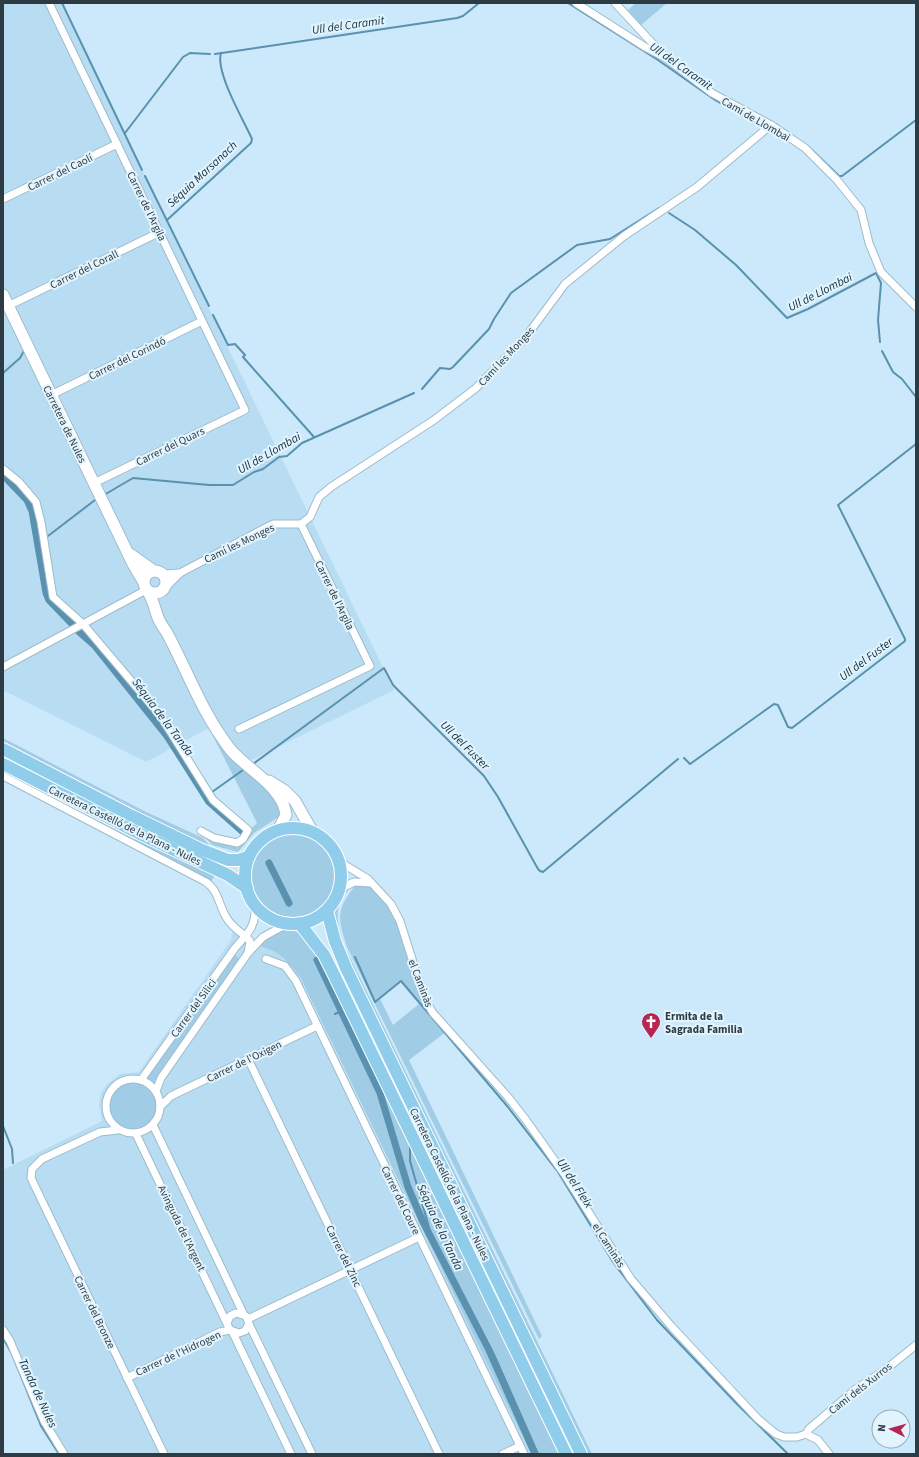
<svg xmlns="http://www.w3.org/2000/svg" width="919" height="1457" viewBox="0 0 919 1457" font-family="'Source Sans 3',sans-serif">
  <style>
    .built { fill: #b8ddf3 }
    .green { fill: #a0cce5; fill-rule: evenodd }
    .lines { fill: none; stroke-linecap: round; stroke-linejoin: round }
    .stream { stroke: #5991af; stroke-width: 2 }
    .canal { stroke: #5991af; stroke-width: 7 }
    .street-casing { stroke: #9ebbcb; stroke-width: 9 }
    .secondary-casing { stroke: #9ebbcb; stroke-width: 13 }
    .primary-casing { stroke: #fff; stroke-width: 14 }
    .street { stroke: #fff; stroke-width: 7 }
    .secondary { stroke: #fff; stroke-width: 11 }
    .primary { stroke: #90cdeb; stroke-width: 12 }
    .labels { text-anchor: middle; stroke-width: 4; stroke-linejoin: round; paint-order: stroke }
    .street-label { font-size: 11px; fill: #2f3b42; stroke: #e2f4fe }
    .poi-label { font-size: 11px; font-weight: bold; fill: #2f3b42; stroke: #e2f4fe; text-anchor: start }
    .water-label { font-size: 12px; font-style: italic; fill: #132e3c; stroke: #e2f4fe }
  </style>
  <rect width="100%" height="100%" fill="#cbe9fa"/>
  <g class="built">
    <path d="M3,3h58l333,687 -163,80 -22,-42 -63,34 -143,-72z"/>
    <path d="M232,932l25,14 13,2 18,12 12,19 231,475h-464l-22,-34 -19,-50 -23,-48v-152l99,-49 -3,-17 2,-11 6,-9 13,-10 19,-2 92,-132z"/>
  </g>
  <g class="green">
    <path d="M636,3h31l-26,22 -13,-15z"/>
    <path d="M209,728l62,62 12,24 -29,19 -16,19 -26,-7 -8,-9 33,7 20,-20z"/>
    <path d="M3,738l139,72 61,28 8,9 15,5 -1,3 -15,-6 -207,-104z"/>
    <path d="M3,768l212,106 -3,6v4l-18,-13 -191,-98z"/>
    <circle cx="293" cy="876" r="43"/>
    <path d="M357,883l15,2 8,7 19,30 19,65 28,45 -37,28 133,276 -3,3 -192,-392c-10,-31 -11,-37 10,-64zM401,981l18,23 -26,21 -13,-26z"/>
    <path d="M353,885c-20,18 -17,35 -10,58l249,511h-8l-239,-496 -12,-46c2,-10 10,-24 20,-27z"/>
    <path d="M287,928l13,5 15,16 248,505h-32l-230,-475c-13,-18 -21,-29 -44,-33l10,-11z"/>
    <path d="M234,954l6,5 -86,123 -8,-5z"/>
    <circle cx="133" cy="1106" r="24"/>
  </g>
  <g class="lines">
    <g class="stream">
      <path d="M62,3l80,167"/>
      <path d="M568,3l90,57 57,40 46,26h5"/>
      <path d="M215,54l242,-36 6,-2 16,-13"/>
      <path d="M776,124l35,25 28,27h3l74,-56"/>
      <path d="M125,133l58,-76 7,-4 20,1"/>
      <path d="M145,176l64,130"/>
      <path d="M669,213l26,17 41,35 51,53 21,-9 68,-36 5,10 -3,37 2,22"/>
      <path d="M167,220l84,-77 1,-4c-8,-18 -37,-67 -31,-86"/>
      <path d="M213,315l15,30 7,-1 10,11 -2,2 71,80"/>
      <path d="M882,351l11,21 9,7 14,18"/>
      <path d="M3,373l17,-15 5,-9"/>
      <path d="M422,389l18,-21 10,1 3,-2 36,-38 5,-10 17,-26 66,-48 33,-6 49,-31 3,1"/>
      <path d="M11,480l18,20 5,11 15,83"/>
      <path d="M104,495l29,-17 76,7h24l21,-13 9,-3 16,-12 8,-1 15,-13 112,-50"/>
      <path d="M48,536l47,-36"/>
      <path d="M55,603l19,20"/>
      <path d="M83,632c33,31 60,70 87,106v4"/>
      <path d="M684,758l6,6 84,-60 4,1 10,22 4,1 113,-87v-2l-67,-134 78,-61"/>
      <path d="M253,764l131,-96 9,17 91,91 14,21 40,72 2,2 3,1 135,-113"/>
      <path d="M212,792l31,-22"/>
      <path d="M355,957l20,45 26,-21 107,126 50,65 55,90 44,58 80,84 51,50"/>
      <path d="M335,1014l4,-2 38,78 30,99h2"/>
      <path d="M3,1126l9,23 1,14"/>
      <path d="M410,1144v17l20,70 65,126 43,97"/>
      <path d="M3,1338l9,16 29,72 18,28"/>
    </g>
    <g class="canal">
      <path d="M3,475l24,25 5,11 14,82 3,7 25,26"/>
      <path d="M78,631l17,15 72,90 42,66 36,32"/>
      <path d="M269,863l20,40"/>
      <path d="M317,960l63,133 28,94 15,35 66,128 46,104"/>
    </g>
    <g class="street-casing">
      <g id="street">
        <path d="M49,3l196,407 -151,73"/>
        <path d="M576,3l69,44 17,9"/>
        <path d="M615,3l52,56 45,34 59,32 34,23 32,32 24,30 8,33 12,29 35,35"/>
        <path d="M3,199l114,-55"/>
        <path d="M8,306l152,-74"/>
        <path d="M51,395l151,-74"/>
        <path d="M3,469l16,13 17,20 5,20 12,75 30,27 77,91 53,85 35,30 -5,9 -6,4 -23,-5 -13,-7"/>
        <path d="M163,574l17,-1"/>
        <path d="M166,587l14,-14 93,-49h28l9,-7 9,-20 12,-10 103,-67 42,-32 49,-50 40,-54 59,-48 73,-49 74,-62"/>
        <path d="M3,667l143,-77"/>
        <path d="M239,729l131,-63 -69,-142"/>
        <path d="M3,776l203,106c12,8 13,23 20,35 7,12 16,15 24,24l-2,12"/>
        <path d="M340,862l28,17 23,25 9,17 25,79 8,13 75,84 18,23 39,55 66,104 41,48 86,92 18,15 8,3h13l9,-3 12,6 11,14"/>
        <path d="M340,889l14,-7 17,1"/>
        <path d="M266,959l19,7 11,15 228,473"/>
        <path d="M248,1059l191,395"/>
        <circle cx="133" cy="1106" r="27"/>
        <path d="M141,1080l94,-132c13,-15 21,-21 20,-42"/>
        <path d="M156,1091l5,-13 87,-125 15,-16 24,-13"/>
        <path d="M160,1107l11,-11 146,-70"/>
        <path d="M153,1125l90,188"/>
        <path d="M118,1130l-18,2 -58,27 -10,10 -1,9 133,276"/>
        <path d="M136,1134l94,196 9,3 6,-2 4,-7 -3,-8 -10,-3 -6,3 -3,7"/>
        <path d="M248,1319l171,-82"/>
        <path d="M249,1324l63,130"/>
        <path d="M3,1330l7,11 34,80 20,33"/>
        <path d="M232,1331l59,123"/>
        <path d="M127,1378l93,-46 10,-2"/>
        <path d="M806,1434l3,-5 47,-40 29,-19 31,-25"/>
        <path d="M503,1454l17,-8"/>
      </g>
    </g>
    <g class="secondary-casing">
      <g id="secondary">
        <path d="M3,295l130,269 10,17"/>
        <path d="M130,554l24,17"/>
        <circle cx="155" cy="582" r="11"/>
        <path d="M148,592c6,9 7,19 11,28 2,5 6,9 8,13 21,39 35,80 63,116 16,20 53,37 56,66l-8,15"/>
        <path d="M269,781l16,10 10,10 17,30"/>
      </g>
    </g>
    <g class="primary-casing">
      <g id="primary">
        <path d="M3,749l129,67 68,33 28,11h10l10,-3"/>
        <path d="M3,764l135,69 90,42 19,13"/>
        <circle cx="293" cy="876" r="48"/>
        <path d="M327,911l8,30 11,27 235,486"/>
        <path d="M300,924l24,31 10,20 232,479"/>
      </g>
    </g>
    <use href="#street" class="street"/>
    <use href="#secondary" class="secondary"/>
    <use href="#primary" class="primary"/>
  </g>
  <defs>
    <g id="church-pin" transform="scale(1)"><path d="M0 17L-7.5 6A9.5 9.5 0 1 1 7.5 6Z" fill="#b62651" stroke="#e2f4fe"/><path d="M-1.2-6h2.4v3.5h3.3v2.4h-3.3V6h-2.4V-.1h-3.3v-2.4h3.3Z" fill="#fff"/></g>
  </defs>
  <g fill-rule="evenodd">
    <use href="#church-pin" x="651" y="1022"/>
  </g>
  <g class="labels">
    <g class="street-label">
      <text transform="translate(756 119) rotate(30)" y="4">Camí de Llombai</text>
      <text transform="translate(60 172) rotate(-26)" y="4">Carrer del Caolí</text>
      <text transform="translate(147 206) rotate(64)" y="4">Carrer de l'Argila</text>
      <text transform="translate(84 269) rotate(-26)" y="4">Carrer del Corall</text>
      <text transform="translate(506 356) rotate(-47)" y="4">Camí les Monges</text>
      <text transform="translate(127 358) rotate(-26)" y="4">Carrer del Corindó</text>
      <text transform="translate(65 424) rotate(64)" y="4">Carretera de Nules</text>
      <text transform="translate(170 446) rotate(-26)" y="4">Carrer del Quars</text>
      <text transform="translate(239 543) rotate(-26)" y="4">Camí les Monges</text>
      <text transform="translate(335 595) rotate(64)" y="4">Carrer de l'Argila</text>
      <text transform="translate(125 825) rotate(26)" y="4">Carretera Castelló de la Plana - Nules</text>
      <text transform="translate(421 983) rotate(69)" y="4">el Caminàs</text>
      <text transform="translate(193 1008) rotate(-54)" y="4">Carrer del Silici</text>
      <text transform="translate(244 1061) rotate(-26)" y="4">Carrer de l'Oxigen</text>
      <text transform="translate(450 1184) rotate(64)" y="4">Carretera Castelló de la Plana - Nules</text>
      <text transform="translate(401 1200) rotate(64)" y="4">Carrer del Coure</text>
      <text transform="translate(182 1228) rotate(64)" y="4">Avinguda de l'Argent</text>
      <text transform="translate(609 1245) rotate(57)" y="4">el Caminàs</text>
      <text transform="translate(344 1256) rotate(64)" y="4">Carrer del Zinc</text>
      <text transform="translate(95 1312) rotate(64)" y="4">Carrer del Bronze</text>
      <text transform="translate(178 1353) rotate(-25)" y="4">Carrer de l'Hidrogen</text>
      <text transform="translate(860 1388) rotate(-38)" y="4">Camí dels Xurros</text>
    </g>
    <g class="poi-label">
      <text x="665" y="1020">Ermita de la<tspan x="665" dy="13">Sagrada Familia</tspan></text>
    </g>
    <g class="water-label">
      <text transform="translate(348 25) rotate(-8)" y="4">Ull del Caramit</text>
      <text transform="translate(681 66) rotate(35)" y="4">Ull del Caramit</text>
      <text transform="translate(202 174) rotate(-43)" y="4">Séquia Marsanach</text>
      <text transform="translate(820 292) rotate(-27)" y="4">Ull de Llombai</text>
      <text transform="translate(269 453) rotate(-30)" y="4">Ull de Llombai</text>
      <text transform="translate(866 659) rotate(-37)" y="4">Ull del Fuster</text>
      <text transform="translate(163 717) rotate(53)" y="4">Séquia de la Tanda</text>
      <text transform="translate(465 745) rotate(45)" y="4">Ull del Fuster</text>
      <text transform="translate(575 1183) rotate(57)" y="4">Ull del Fleix</text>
      <text transform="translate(440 1227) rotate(65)" y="4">Séquia de la Tanda</text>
      <text transform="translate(38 1393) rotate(65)" y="4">Tanda de Nules</text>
    </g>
  </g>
  <rect width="919" height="1457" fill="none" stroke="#2f3b42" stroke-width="8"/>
  <g transform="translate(891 1429) rotate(276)"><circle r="19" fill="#e2f4fe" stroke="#9aaab3"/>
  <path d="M0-3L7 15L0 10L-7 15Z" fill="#b62651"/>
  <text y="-6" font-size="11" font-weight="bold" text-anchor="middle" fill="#2f3b42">N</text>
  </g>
</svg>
